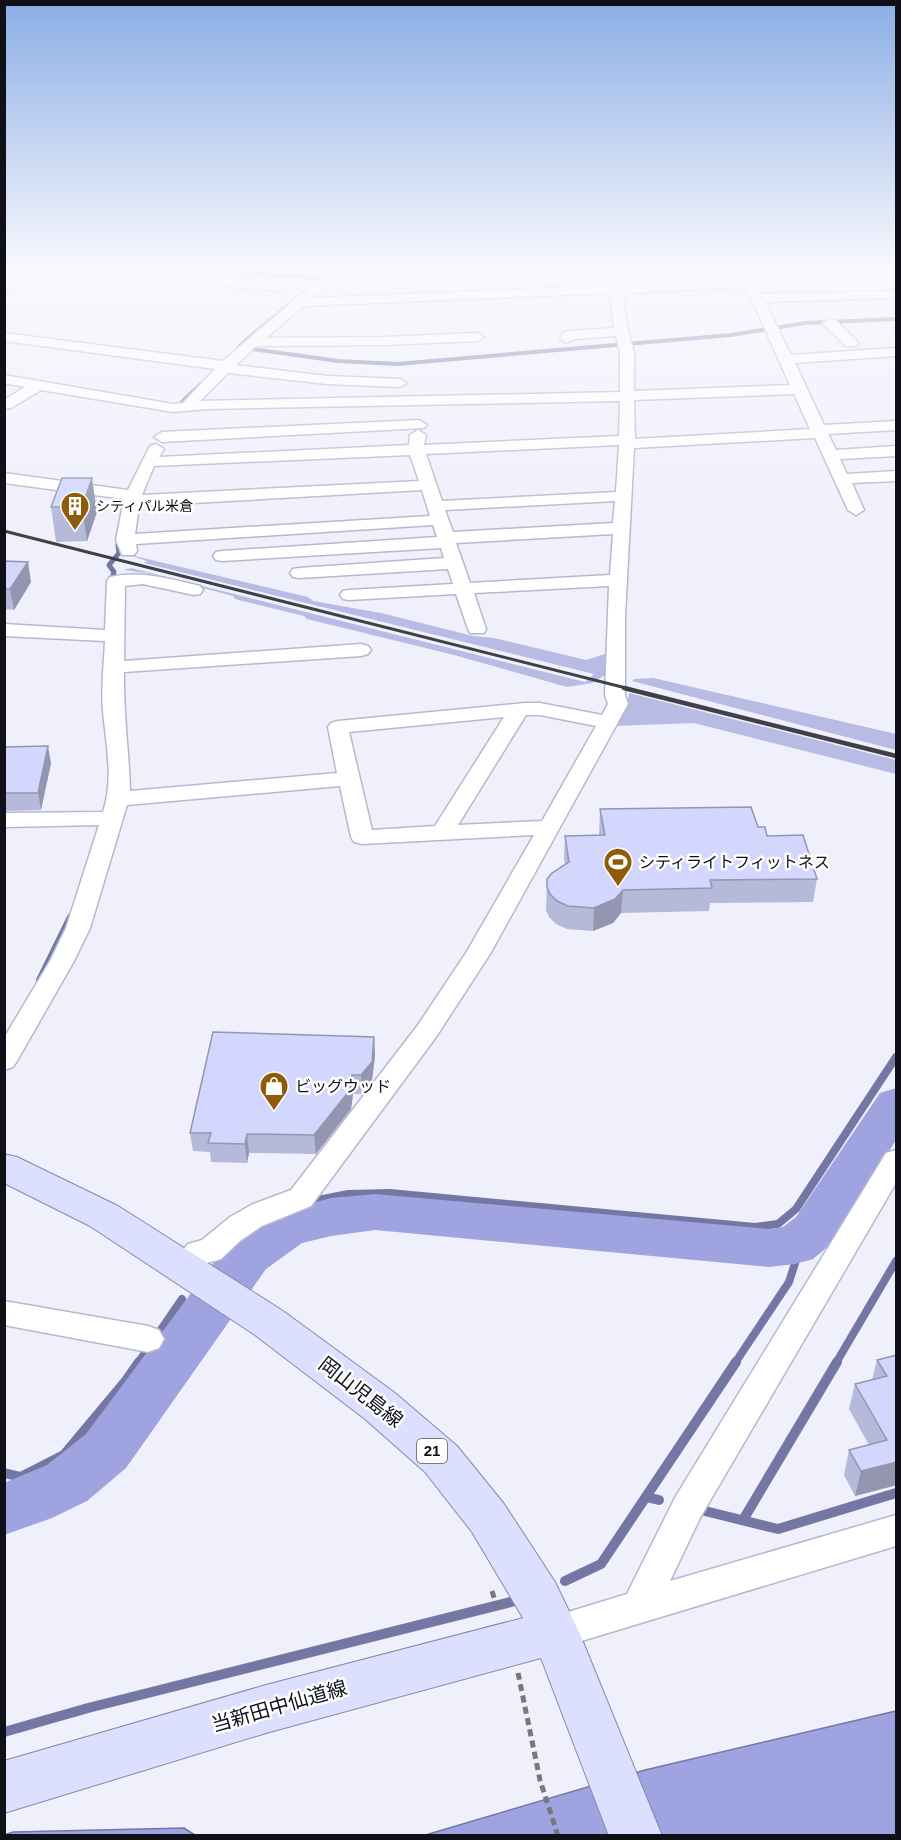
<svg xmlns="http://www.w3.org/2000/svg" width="901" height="1840" viewBox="0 0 901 1840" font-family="Arial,'Noto Sans JP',sans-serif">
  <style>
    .green { fill: #b8bbe3 }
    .water { fill: #9fa3e0; stroke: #7477a4; stroke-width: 1.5 }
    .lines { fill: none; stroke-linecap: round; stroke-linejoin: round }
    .stream-far4 { stroke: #7477a4; stroke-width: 4 }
    .stream-far3 { stroke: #7477a4; stroke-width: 5 }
    .stream-far2 { stroke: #7477a4; stroke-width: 6 }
    .stream-far1 { stroke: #7477a4; stroke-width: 8 }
    .stream { stroke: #7477a4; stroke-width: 10 }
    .river { fill: #9fa3e0; fill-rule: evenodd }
    .minor-casing { stroke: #b6b8d1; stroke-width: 3 }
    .major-casing { stroke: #8589ac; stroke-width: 2 }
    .path { stroke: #767780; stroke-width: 5; stroke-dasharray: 7 4.5; stroke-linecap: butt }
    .minor { fill: #fff; fill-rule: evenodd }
    .major { fill: #dcdffd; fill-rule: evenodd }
    .rail-far1 { stroke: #3f4048; stroke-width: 3 }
    .rail { stroke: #3f4048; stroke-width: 4.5 }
    .wall { fill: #b5b9da }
    .shaded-wall { fill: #9496b1 }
    .building { fill: #d3d7fd; stroke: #9496b1; stroke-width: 1.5 }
    .labels { text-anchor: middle; stroke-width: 5; stroke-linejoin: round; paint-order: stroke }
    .far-poi-label { font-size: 14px; fill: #0f1018; stroke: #fefefe; text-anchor: start }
    .shield { fill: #fefefe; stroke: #57575d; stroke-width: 1.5 }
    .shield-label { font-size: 15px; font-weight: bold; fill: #0f1018 }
    .poi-label { font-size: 16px; fill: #0f1018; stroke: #fefefe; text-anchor: start }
    .near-street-label { font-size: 20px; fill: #0f1018; stroke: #fefefe }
  </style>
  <rect width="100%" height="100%" fill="#eff0fb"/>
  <g class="green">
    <path d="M126,554l182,43 5,4 68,12 92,23 21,2 92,22 22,-7v20l-16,10 -25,4 -113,-32 -147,-36 -3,-3 -69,-17 -2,-3 -87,-23 -22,-3 7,-2 454,114 9,-8 -450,-111 3,-2z"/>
    <path d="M653,678l243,56v16l-264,-69 2,-2z"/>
    <path d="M629,693l267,67v14l-202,-51 -79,3 13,-24z"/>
  </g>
  <g class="water">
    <path d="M896,1711v124l-474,1 223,-66z"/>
    <path d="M184,1828l11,7h-191l9,-3z"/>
  </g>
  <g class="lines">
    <g class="stream-far4">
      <path d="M174,269l33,2"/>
      <path d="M230,272l90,6"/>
      <path d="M10,280l18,-11"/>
      <path d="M317,281l13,-12"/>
      <path d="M240,348h-2l8,-8 62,-51"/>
      <path d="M252,349l86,12 59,3 334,-29 74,-12 91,-4"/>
      <path d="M178,406l24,-23"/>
    </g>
    <path class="stream-far3" d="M110,585l4,-13 -5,-7 10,-12 -1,-8"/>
    <path class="stream-far2" d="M39,980l31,-63"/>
    <g class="stream-far1">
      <path d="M308,1202l40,-8 42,-1 365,34 23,-3 18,-15 100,-152"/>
      <path d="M138,1363l44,-64"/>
      <path d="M735,1363l54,-81 9,-28 -3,-9"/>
      <path d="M836,1363l60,-102"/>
    </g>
    <g class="stream">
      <path d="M4,1473l17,4 43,-22 61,-73 14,-20"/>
      <path d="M646,1497l13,3"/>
      <path d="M705,1511l73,18 118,-36"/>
      <path d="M743,1520l94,-158"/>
      <path d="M565,1581l36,-17 135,-202"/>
      <path d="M4,1732l84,-24 427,-107"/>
    </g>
    <path class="river" d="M896,1088v52l-64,103 -19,16 -18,5 -26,3 -394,-37 -44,6 -29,7 -36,26 -140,199 -39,33 -35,17 -48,17v-52l43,-18 39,-31 144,-193 39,-26 62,-17 44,-4 394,35 14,-2 13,-10 84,-124z"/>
    <g class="minor-casing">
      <g id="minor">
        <path d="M29,269h14l-39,25v-10z"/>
        <path d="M129,269l106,2 6,4 -3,5 45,3 6,4 -6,4 -54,-4 -6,-4 3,-5 -91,-5z"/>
        <path d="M331,269h33l-6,4 -18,1 -28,24 426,-18 -5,-11h10l18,25 135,-3v4l-5,3 -126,4 26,53 105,-7v8l-101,7 29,62 72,-4v9l-68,4 8,16 60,-4v10l-56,3 7,15 49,-3v10l-44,2 12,27 -8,5 -8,-5 -33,-72 -181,10 -9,168v79l3,9 -138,250 -54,83 -125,169 -49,20 -22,15 -19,18 -14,4 -13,14 -11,4 -11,-4 -4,-8 4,-8 16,-17 14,-4 28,-23 23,-13 38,-14 127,-165 48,-72 68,-118 -172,9 -8,-2 -3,-5 -11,-51 -213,19 -37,123 -16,33 -57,100 -4,6 -9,3v-32l46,-77 16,-33 33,-103 -95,2v-14l99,-1c11,-33 3,-68 0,-101 -2,-23 1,-47 2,-70l-101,-5v-12l101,6 2,-49 3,-4c30,-7 61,2 90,9l3,4 -3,4 -6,1 -51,-11 -18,2 -1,75 237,-17 7,2 3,4 -3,4 -7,2 -237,16c-1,40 5,79 6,119l207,-18 -9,-46 3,-4 7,-2 187,-18h15l62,12 6,-11 -3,-9 4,-109 -135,7 12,36 -2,4h-14l-2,-4 -12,-35 -107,6 -6,-1 -3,-4 3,-4 6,-1 104,-6 -5,-15 -149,9 -6,-1 -3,-4 3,-4 6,-1 145,-10 -3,-10 -219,13 -6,-1 -3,-4 3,-4 6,-1 215,-14 -4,-12 -297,19 1,7 -3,4h-12l-6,-15 8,-41 -120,-16v-10l124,17 22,-44 6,-2 8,5 -5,8 250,-12 1,-10 8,-5 8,5 -2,10 195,-9 1,-35 -412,8 -35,3 -132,-22 -30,18 -7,1v-9l21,-13 -21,-4v-8l169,29 10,-1 32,-34 -211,-28v-8l219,28zM743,287l8,11 39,87 -156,6v-39l-6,-20 -5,-34 9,-5zM611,293l-1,3 4,32 -45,3 -5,1 -4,7 7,4 7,-4 42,-3 4,16v40l-420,9 28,-28 99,11 73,3 7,-4 -7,-4 -73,-3 -91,-11 20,-19 128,-1 93,-4 7,-4 -7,-4 -93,4 -118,1 37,-32zM794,394l16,35 -175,10 -1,-39zM619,445l-3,47 -174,9 -16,-47zM410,455l9,26 -277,14 12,-29zM422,490l8,26 -295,18 4,-28zM615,501l-2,22 -160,9 -8,-22zM613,534l-3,41 -140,8 -14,-40zM526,715h14l56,11 -54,95 -84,4zM504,717l-69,109 -63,4 -23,-98z"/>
        <path d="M511,269h43l-6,4 -32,1 -4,-1z"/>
        <path d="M830,319l5,1 21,20 2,3 -2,3h-10l-21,-20 -2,-3z"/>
        <path d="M419,420l8,5 -3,3 -262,14 -8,-5 8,-5z"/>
        <path d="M896,1150v33l-196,335 -30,63 226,-66v31l-341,103 -13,-5 -5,-12 5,-12 85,-26 49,-98 210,-343z"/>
        <path d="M4,1301l144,25 11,4 5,9 -5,9 -11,4 -144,-27z"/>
      </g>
    </g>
    <g class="major-casing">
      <path id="major" d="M4,1154l13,3 101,49 165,105 112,82 62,53 47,58 51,78 24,50 83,204h-53l-68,-178 -275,75 -262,80v-52l262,-76 257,-67 -51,-86 -47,-60 -60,-53 -110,-84 -165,-109 -86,-43z"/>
    </g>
    <g class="path">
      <path d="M492,1591l7,22"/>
      <path d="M518,1673l22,107 18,56"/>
    </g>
    <use href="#minor" class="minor"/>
    <use href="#major" class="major"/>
    <path class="rail-far1" d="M4,531l626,158"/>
    <path class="rail" d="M624,688l272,68"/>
  </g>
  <g class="wall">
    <path d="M62,478l35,34 -10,29 -31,1 -5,-35z"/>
    <path d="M4,561l27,21 -17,28 -10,-1z"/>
    <path d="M4,747l47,16 -10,47 -37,1z"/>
    <path d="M600,809l158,18 59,52 -4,23 -103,1 -1,8 -88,2 -8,10 -20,8 -26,-2 -11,-5 -7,-7 -3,-7 1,-31 18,-15 -1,-6 1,-22 34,-1z"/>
    <path d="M374,1037l1,19 -3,24 -10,14h-9l-2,15 -35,45 -67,-1 -2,10 -36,-1 -1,-10 -17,-1 -3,-18z"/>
    <path d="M897,1353v132l-42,11 -11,-21 5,-25 20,-5 -20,-36 6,-25 17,-4 5,-20 19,-5z"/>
  </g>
  <g class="shaded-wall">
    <path d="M92,478l5,34 -10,29 -5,-34z"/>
    <path d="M28,562l3,20 -17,28 -4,-21z"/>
    <path d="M48,746l3,17 -10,47 -3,-17z"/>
    <path d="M623,890l-2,23 -8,10 -20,8 1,-23z"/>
    <path d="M374,1037l1,19 -3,24 -10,14 -1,-19z"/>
    <path d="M352,1075l1,19 -2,15 -35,45 -2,-19z"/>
    <path d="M247,1134l2,19 -2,10 -2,-19z"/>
    <path d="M897,1462v23l-42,11 6,-25z"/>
  </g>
  <g class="building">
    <path d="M62,478h30l-10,29h-31z"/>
    <path d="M4,561l24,1 -18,27h-6z"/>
    <path d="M48,746l-10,47h-34v-46z"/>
    <path d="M751,807l7,20h7l2,9 36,-1 14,44 -107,1 2,8 -89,2 -8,9 -21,9 -26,-2 -11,-5 -7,-7 -3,-7v-8l5,-6 17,-11 -4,-26 40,-1 -5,-26z"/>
    <path d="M213,1032l161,5 -2,25 -11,13h-9l-2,15 -36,45 -67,-1 -2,10 -37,-1 3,-10h-21z"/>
    <path d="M897,1355v107l-36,9 -12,-21 38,-10 -32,-56 32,-8 -10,-16z"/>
  </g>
  <linearGradient id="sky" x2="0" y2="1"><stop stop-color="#8bade5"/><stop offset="0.51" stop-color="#f8f8fd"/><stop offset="1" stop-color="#f8f8fd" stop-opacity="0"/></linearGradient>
  <rect width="901" height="526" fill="url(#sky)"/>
  <defs>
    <g id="building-pin" transform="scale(1.5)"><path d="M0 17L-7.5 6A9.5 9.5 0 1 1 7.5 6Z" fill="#8e5c09" stroke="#fefefe"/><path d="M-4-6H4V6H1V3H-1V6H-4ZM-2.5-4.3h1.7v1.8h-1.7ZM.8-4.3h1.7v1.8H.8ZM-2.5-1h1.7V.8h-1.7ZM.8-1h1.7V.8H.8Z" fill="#fff"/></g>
    <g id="stadium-pin" transform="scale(1.5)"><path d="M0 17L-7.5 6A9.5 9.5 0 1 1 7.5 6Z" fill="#8e5c09" stroke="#fefefe"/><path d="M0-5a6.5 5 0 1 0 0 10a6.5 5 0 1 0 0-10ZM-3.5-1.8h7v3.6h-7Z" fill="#fff"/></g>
    <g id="shop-pin" transform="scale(1.5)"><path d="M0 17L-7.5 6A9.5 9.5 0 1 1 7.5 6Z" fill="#8e5c09" stroke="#fefefe"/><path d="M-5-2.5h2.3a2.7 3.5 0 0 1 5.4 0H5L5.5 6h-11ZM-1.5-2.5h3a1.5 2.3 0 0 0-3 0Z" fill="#fff"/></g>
  </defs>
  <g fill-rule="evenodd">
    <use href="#building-pin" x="75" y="506"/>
    <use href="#stadium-pin" x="618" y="862"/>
    <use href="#shop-pin" x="274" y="1086"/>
  </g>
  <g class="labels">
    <g class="far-poi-label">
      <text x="96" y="511">シティパル米倉</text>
    </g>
    <rect class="shield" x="417" y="1439" width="30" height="24" rx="4.5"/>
    <g class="shield-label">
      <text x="432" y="1456">21</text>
    </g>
    <g class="poi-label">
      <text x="639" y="868">シティライトフィットネス</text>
      <text x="295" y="1092">ビッグウッド</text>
    </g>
    <g class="near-street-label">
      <text transform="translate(361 1392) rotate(38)" y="7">岡山児島線</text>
      <text transform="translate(279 1706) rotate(-16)" y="7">当新田中仙道線</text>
    </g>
  </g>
  <rect width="901" height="1840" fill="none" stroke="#0f1018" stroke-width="12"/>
</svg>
